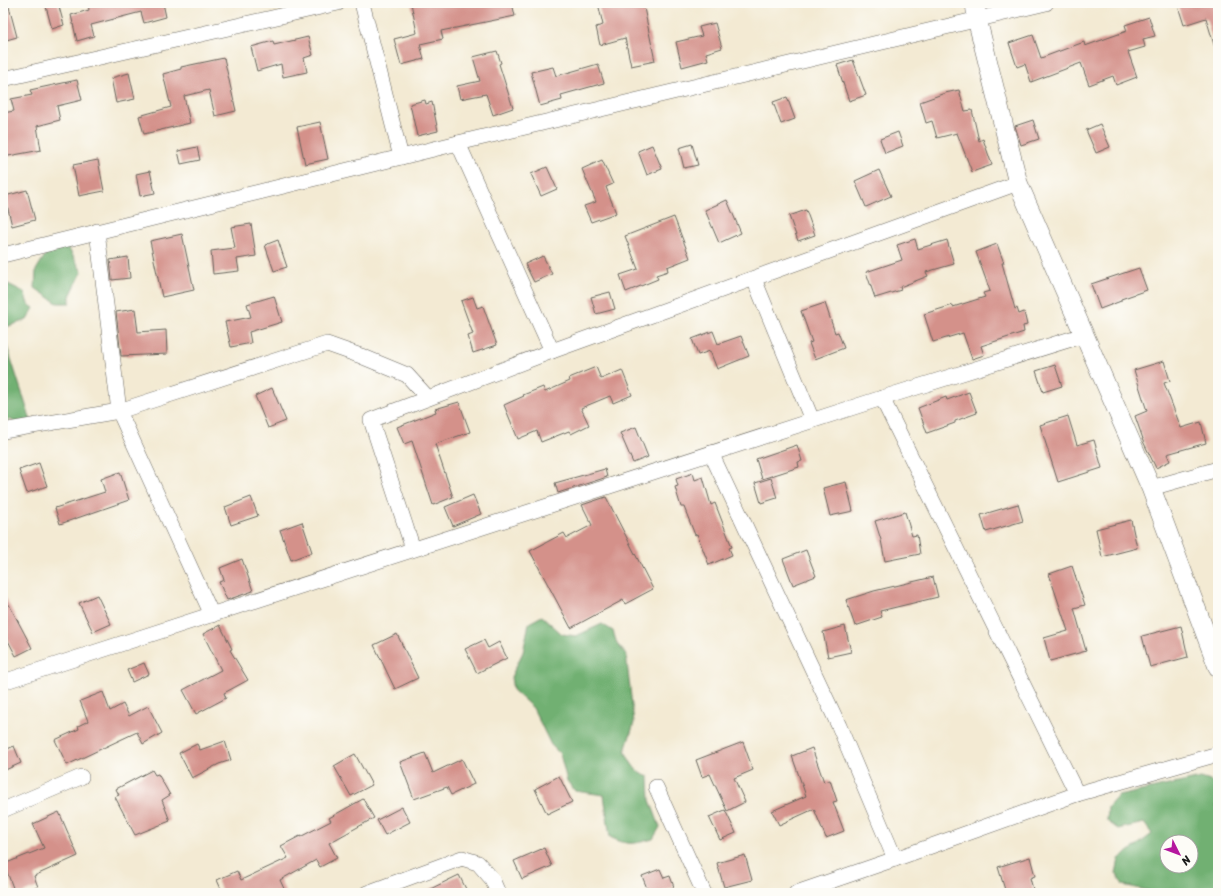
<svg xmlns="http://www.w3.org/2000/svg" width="1221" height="896" viewBox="0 0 1221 896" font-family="Sriracha,sans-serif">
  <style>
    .forest { fill: #71b072; stroke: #466647; fill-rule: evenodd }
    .building { fill: #d4918a }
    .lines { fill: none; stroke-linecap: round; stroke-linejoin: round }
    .minor-casing { stroke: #67645c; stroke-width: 16 }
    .tertiary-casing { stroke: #67645c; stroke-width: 20 }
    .minor { stroke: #fff; stroke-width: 15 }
    .tertiary { stroke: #fff; stroke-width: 19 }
  </style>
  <rect width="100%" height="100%" fill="#fdfcf7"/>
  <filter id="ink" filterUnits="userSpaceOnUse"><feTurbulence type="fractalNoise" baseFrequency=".025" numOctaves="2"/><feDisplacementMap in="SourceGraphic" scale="8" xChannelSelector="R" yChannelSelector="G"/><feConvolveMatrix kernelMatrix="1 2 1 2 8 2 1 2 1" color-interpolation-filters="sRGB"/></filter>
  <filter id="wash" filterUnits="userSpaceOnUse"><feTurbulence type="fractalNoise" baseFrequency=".012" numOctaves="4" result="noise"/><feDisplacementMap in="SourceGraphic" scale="16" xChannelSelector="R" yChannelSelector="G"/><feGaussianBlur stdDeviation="0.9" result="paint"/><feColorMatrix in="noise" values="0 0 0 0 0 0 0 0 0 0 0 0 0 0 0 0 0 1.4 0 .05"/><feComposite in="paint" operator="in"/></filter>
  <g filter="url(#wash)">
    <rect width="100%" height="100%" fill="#f3ead3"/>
    <g class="forest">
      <path d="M65,242l17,30 -12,24v7h-13l-22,-15 1,-18 11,-18z"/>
      <path d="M6,283l18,9 4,12 6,4 -7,12 -24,8v-43z"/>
      <path d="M3,334l28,87 -11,5 -10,-7 -7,8v-16l4,-20 -4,-13z"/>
      <path d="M542,616l20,18 14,2 26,-12 11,7 4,13 9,10 8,69 -9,28c6,13 11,22 24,26l1,23 10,27 -7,12c-19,5 -25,7 -43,-2l-6,-42 -29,-4 -8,-10 -7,-27 -9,-9 -18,-37 -20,-18 -2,-13 12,-25 6,-29z"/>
      <path d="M1201,778c12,4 17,4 17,18 0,4 0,6 -2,10l2,1v86h-67l-1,-2 -27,-6 -7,-12 3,-14 33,-25 -8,-11 -26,6 -11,-8 1,-14 10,-11zM1167,842h24v24h-24z"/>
    </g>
    <g id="blocks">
      <g class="building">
        <path d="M3,3h5l9,34 -14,4z"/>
        <path d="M45,3h13l6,22 -12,4z"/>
        <path d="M88,3h75l3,14 -22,6 -3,-11 -27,7 -23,6 3,11 -17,5 -6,-26 18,-5z"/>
        <path d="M411,3h101l3,13 -74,15 2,8 -23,5 4,15 -23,6 -7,-26 23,-6z"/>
        <path d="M598,3h45l12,58 -24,5 -6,-28 -25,7 -4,-18 7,-2z"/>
        <path d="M1177,3h41v45h-3l-9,-30 -22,7z"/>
        <path d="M1149,17l6,19 -12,3 2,8 -17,5 9,25 -21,8 -3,-9 -24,9 -8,-22 -50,19 -6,-18 -8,3 -8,-24 24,-8 8,23 43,-16 1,4 42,-15 -2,-6z"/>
        <path d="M715,23l7,25 -16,5 2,7 -26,7 -6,-25 26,-6 -3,-9z"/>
        <path d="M308,37l5,18 -9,3 3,14 -24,5 -2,-13 -24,7 -6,-24 22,-6 1,4z"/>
        <path d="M497,51l4,12 -2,1 14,44 -20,7 -7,-21 -26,5 -3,-13 23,-5 -7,-24z"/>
        <path d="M224,58l12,53 -21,5 -6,-26 -25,6 6,27 -46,11 -5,-18 32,-9 -8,-33 18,-5v-2z"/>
        <path d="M853,60l13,35 -17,6 -12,-36z"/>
        <path d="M598,64l6,19 -43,12 1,5 -22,6 -9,-34 22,-5 3,9z"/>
        <path d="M129,73l6,26 -19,4 -5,-25z"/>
        <path d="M77,80l5,20 -25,6 3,14 -23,6 4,24 -38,7v-44l11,-2 -3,-12 21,-4 -2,-5z"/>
        <path d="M959,90l6,21 7,-1 7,31 4,-2 9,26 -20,7 -15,-39 -20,5 -5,-17 -6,2 -6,-21 25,-9z"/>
        <path d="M787,97l8,22 -14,5 -8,-22z"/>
        <path d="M425,100l1,4 6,-2 6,29 -21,5 -7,-32z"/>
        <path d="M1033,120l6,19 -18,6 -6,-19z"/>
        <path d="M320,122l8,37 -23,5 -8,-37z"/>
        <path d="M1100,124l10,23 -14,6 -10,-23z"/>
        <path d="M898,132l5,14 -18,7 -5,-14z"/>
        <path d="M692,144l6,21 -14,3 -5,-20z"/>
        <path d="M652,145l10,24 -15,6 -9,-24z"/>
        <path d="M197,147l3,13 -19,4 -3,-13z"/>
        <path d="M98,160l6,31 -25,5 -6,-31z"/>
        <path d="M602,160l11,24 -7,3 10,26 -25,9 -7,-16 12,-4 -14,-33z"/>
        <path d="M547,167l10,22 -16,7 -10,-22z"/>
        <path d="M879,170l12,26 -25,11 -11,-26z"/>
        <path d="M150,171l5,22 -15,3 -4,-22z"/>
        <path d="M27,190l8,30 -23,6 -7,-30z"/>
        <path d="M727,200l14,33 -22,10 -14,-33z"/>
        <path d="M806,210l9,25 -17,6 -9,-25z"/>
        <path d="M674,217l16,41 -23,9 1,4 -12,4 2,4 -32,13 -6,-17 18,-6 -13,-33z"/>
        <path d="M251,224l5,32 -19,3 2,12 -26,3 -2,-23 24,-3 -4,-21z"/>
        <path d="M182,234l12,56 -32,7 -12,-56z"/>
        <path d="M915,239l3,10 29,-9 7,24 -28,8 2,4 -28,11 1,3 -26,8 -9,-26 36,-12 -5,-15z"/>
        <path d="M278,240l9,27 -13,4 -9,-26z"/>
        <path d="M997,244l7,19h-2l13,46 2,-1 2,6 5,-2 3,13 -4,1 1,6 -43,14 3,9 -12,4 -9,-26 -30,9 -9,-28 29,-9v2l32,-10 -2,-4 7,-2 -14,-39z"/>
        <path d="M543,256l9,18 -18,8 -9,-18z"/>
        <path d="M128,257l2,21 -18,2 -2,-20z"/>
        <path d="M1139,268l8,22 -26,9v2l-21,8 -9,-25z"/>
        <path d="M610,292l5,17 -19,5 -5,-17z"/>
        <path d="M274,296l8,26 -33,10 2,11 -20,4 -6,-25 26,-5 -4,-13z"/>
        <path d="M473,297l4,11 6,-2 14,39 -24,8 -5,-17 5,-2 -12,-33z"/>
        <path d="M825,303l10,30 3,-1 6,16 -29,11 -6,-16 3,-1 -11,-31z"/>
        <path d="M135,309l3,23 28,-2 1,24 -46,2 -5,-44z"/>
        <path d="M713,331l5,13 23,-8 8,20 -32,13 -7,-18 -12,4 -6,-16z"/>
        <path d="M1164,361l6,20 -6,2 17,45 20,-6 5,21 -39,11 3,7 -14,7 -14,-29h1l-8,-23 12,-5 -13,-41z"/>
        <path d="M1055,365l7,21 -19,6 -7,-21z"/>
        <path d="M596,367l5,12 21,-9 10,25 -19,8 -3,-7 -29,12 8,17 -18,9 -2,-3 -28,11 -4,-11 -19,8 -14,-34 20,-9 -1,-1 20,-8 2,5 25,-11 -1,-3z"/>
        <path d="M272,388l14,33 -18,7 -13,-32z"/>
        <path d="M969,392l8,21 -22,8v2l-28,10 -9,-25 28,-11 1,3z"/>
        <path d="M459,402l11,30 -35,12 18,53 -20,8 -21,-64 -8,3 -7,-17 39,-15 -1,-3z"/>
        <path d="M1068,416l9,29 17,-5 8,28 -44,14 -18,-57z"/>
        <path d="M636,427l12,30 -15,6 -13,-30z"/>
        <path d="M797,445l5,16 -4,1 1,5 -37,12 -6,-20z"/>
        <path d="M39,463l8,23 -20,7 -8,-23z"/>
        <path d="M605,469l2,8 -49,16 -3,-10z"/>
        <path d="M120,472l9,28 -69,24 -5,-16 50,-16 -4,-13z"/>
        <path d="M693,473l2,7 8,-3 8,28 4,-2 17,44 -3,1 3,7 -23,10 -12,-31 -2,1 -11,-28h-3l-6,-20 3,-1 -2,-7z"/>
        <path d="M771,478l6,20 -16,5 -6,-20z"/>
        <path d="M846,482l7,29 -23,5 -7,-28z"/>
        <path d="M473,495l8,19 -28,12 -8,-19z"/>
        <path d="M251,497l7,19 -27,9 -6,-18z"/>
        <path d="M606,497l47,92 -28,15 -2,-4 -52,28 -41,-77 34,-18 3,5 25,-13 -10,-20z"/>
        <path d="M1018,504l5,17 -37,11 -5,-17z"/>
        <path d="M905,512l7,24 5,-1 3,19 -35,7 -4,-21 -6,-19z"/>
        <path d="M1131,520l6,28 -35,9 -6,-28z"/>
        <path d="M302,522l10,30 -21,8 -11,-30z"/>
        <path d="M806,550l10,26 -23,9 -10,-26z"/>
        <path d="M242,559l11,32 -26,9 -8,-18 5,-2 -4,-12z"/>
        <path d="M1072,566l13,39 -11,3 12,43 -36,10 -6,-23 24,-7 -19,-57z"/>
        <path d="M933,577l5,20 -58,14 2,6 -27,9 -9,-26 28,-9z"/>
        <path d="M3,593l29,55 -16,8 -13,-25z"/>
        <path d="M97,595l14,29 -18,8 -14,-29z"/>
        <path d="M220,625l12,24 -2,1 18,30 -24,13 2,5 -30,16 -13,-24 38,-20 -18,-36z"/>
        <path d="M845,626l6,26 -23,5 -5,-25z"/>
        <path d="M1181,626l7,31 -38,10 -8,-31z"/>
        <path d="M397,634l21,44 -23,11 -21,-44z"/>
        <path d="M484,640l4,8 11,-6 8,16 -30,15 -12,-24z"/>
        <path d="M144,663l5,11 -17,8 -5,-12z"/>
        <path d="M103,692l7,19 13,-7 6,12 19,-10 14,27 -19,11 -6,-12 -70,33 -12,-25 24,-11 -1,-3 10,-5 -8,-20z"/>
        <path d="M225,741l6,19 -12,4 -27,14 -13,-25 18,-9 3,6z"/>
        <path d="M743,742l10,28 -19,8 11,24 -18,9 -17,-37 -8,3 -6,-17z"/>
        <path d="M14,746l7,17 -18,8v-20z"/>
        <path d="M812,748l12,34 6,-2 7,21 -4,1 11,29 -18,7 -12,-29 -35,16 -7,-14 34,-15 -14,-40z"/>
        <path d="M425,753l8,20 29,-14 12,25 -23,11 -4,-8 -33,12 -14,-37z"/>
        <path d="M355,754l17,31 -21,11 -17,-30z"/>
        <path d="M152,770l3,5 3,-1 12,21 -8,5 8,21 -35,14 -20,-38 4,-2 -3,-6z"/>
        <path d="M559,776l13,26 -25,12 -12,-25z"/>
        <path d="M363,799l11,19 -45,25 8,15 -17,9 -4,-7 -36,20 6,13h-74l9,-4 -4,-9 20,-9 4,9 47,-22 -7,-12 19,-10v1l31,-16 -2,-3z"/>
        <path d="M402,807l8,15 -25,13 -8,-15z"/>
        <path d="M725,810l11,23 -16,7 -11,-23z"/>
        <path d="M59,812l19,44 -44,20 4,11 -15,6h-8l-11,-29 40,-16 -11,-24z"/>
        <path d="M544,848l8,18 -30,13 -8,-18z"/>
        <path d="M745,855l7,25 -28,7 -7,-24z"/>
        <path d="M1030,857l5,19 -5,2 4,15h-28l-8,-26z"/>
        <path d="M660,869l4,9 6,-2 4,11 -14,6h-11l-7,-17z"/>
        <path d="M459,875l9,18h-46z"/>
      </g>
    </g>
  </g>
  <g filter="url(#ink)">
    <use href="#blocks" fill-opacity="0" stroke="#67645c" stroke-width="1"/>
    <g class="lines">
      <g class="minor-casing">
        <g id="minor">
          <path d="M362,3l39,154"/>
          <path d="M3,79l335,-76"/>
          <path d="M458,143l94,208"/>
          <path d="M97,231l22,180 93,204"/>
          <path d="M3,255l455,-112 588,-140"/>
          <path d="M754,279l58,141"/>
          <path d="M882,398l195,396"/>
          <path d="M3,431l116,-20 208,-67 34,12 46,19 21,23"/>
          <path d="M711,453l128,273 56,133"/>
          <path d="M1151,488l67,-19"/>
          <path d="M413,549l-42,-129 181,-69 466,-168"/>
          <path d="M3,682l879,-284 202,-63"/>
          <path d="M656,787l48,106"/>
          <path d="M3,810l78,-33"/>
          <path d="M367,893l95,-35 16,5 14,16 6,14"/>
          <path d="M796,893l99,-34 182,-65 141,-40"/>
        </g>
      </g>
      <g class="tertiary-casing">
        <path id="tertiary" d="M975,3l2,16 41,164 133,305 67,179"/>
      </g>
      <use href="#minor" class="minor"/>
      <use href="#tertiary" class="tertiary"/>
    </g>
  </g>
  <rect width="1221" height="896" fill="none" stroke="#fdfcf7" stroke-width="16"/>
  <g transform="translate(1179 854) rotate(132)"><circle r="19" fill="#fdfcf7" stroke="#a3a29f"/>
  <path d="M0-3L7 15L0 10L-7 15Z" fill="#b5179e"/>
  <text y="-6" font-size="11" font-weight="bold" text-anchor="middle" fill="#1c1c1c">N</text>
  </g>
</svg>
